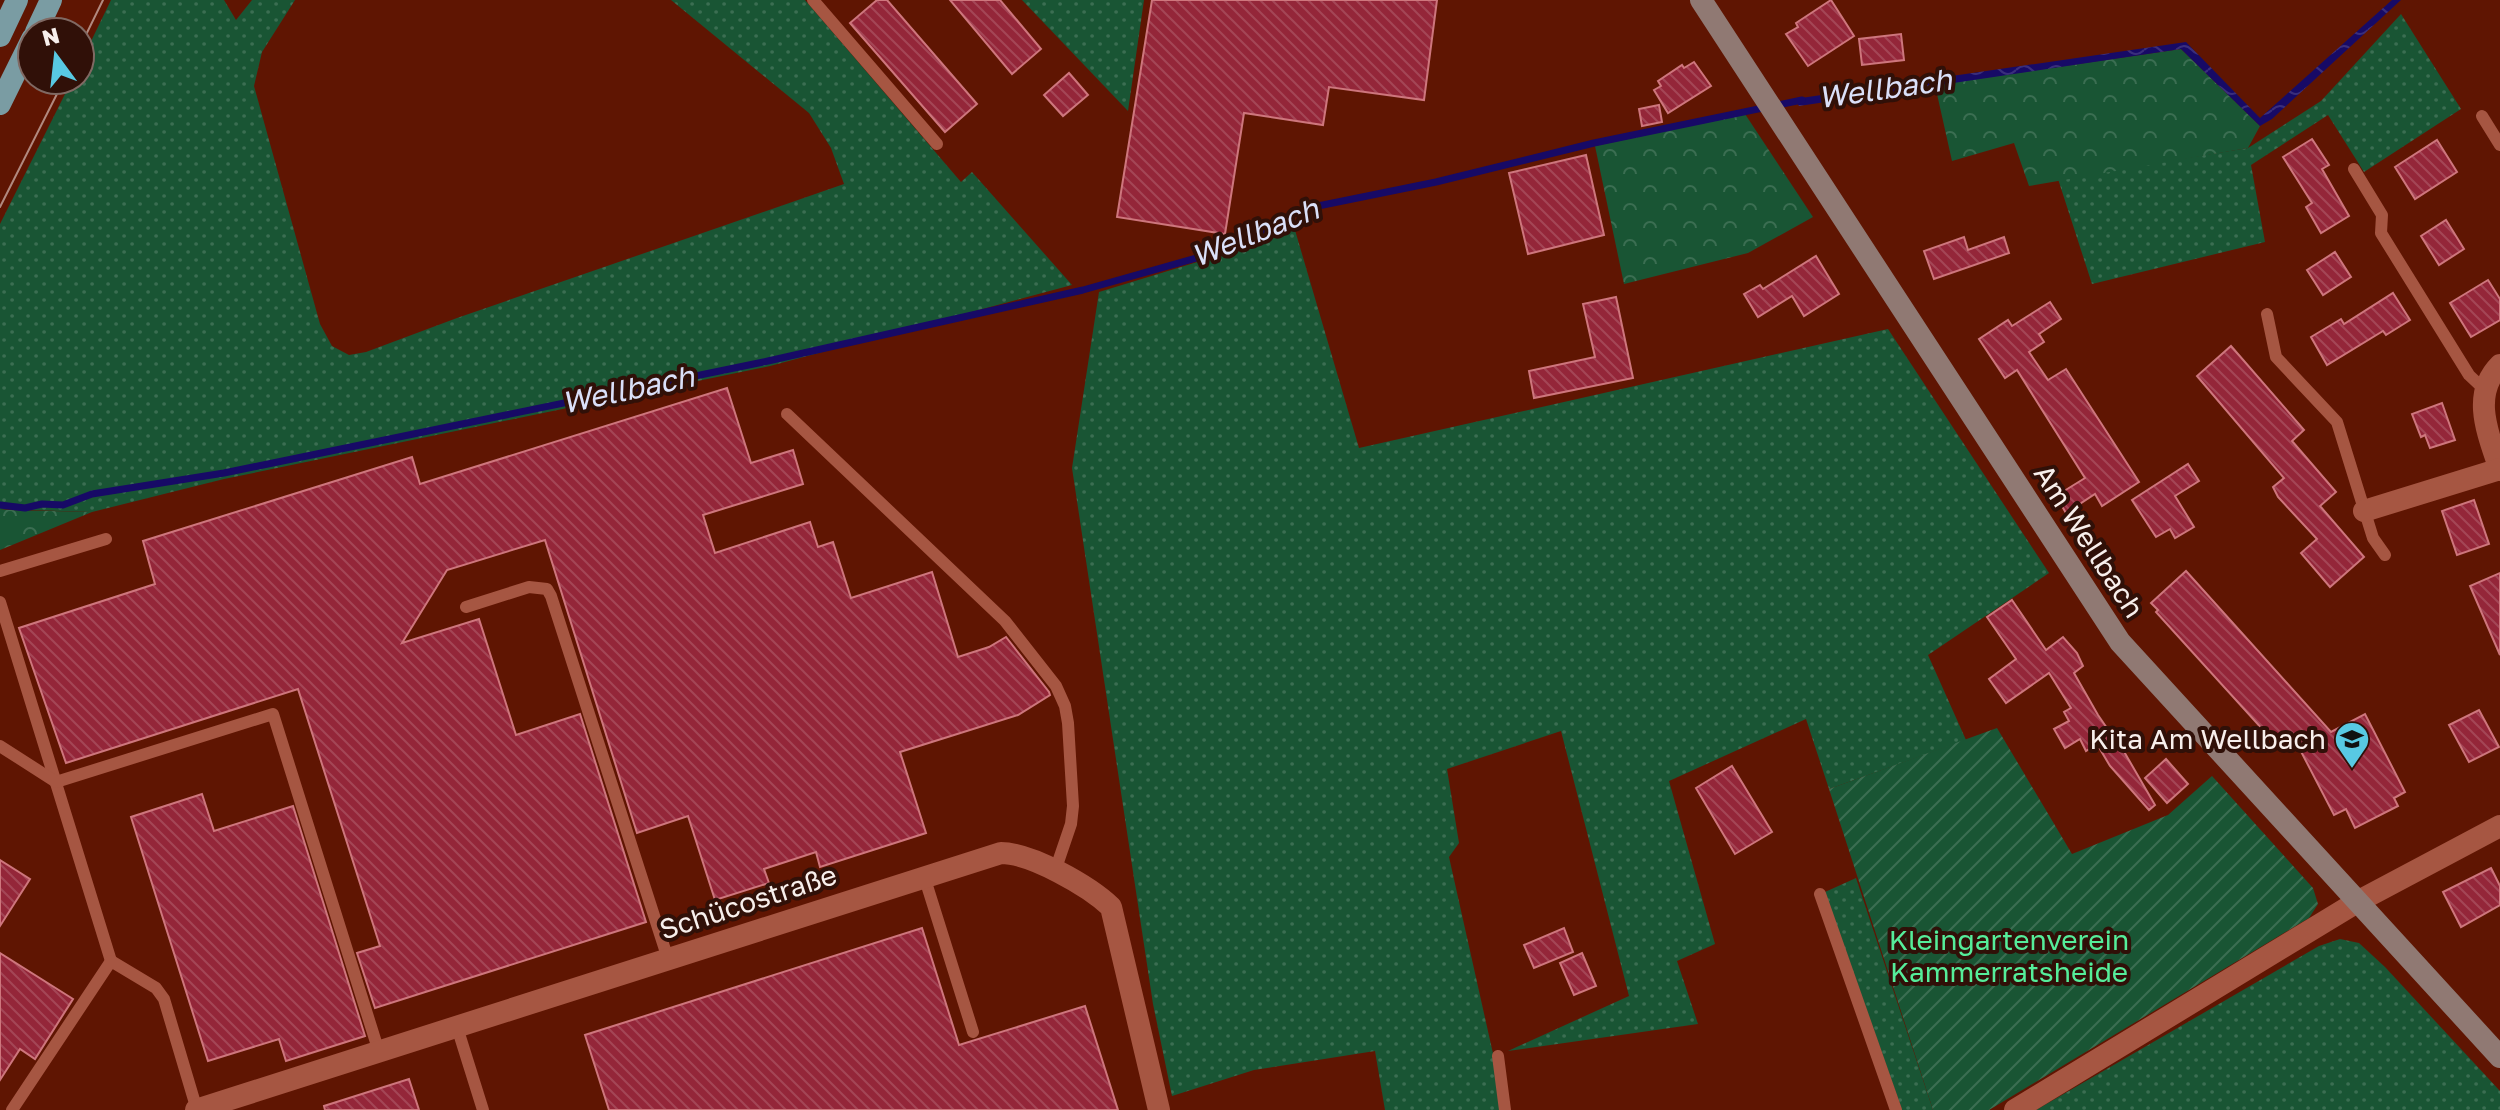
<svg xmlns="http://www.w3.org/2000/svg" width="2500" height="1110" viewBox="0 0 2500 1110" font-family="'Golos Text',sans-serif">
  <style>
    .grass { fill: url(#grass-dots) }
    .forest { fill: url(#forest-crowns) }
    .garden { fill: url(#garden-furrows) }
    .water { fill: url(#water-waves) }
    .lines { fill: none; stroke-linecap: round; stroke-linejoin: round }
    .stream { stroke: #170a66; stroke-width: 7 }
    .building { fill: url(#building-back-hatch); stroke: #ce767d; stroke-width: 2 }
    .service { stroke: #a65642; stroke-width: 12 }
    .minor { stroke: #a65642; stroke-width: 22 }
    .secondary { stroke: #907973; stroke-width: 22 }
    .primary { stroke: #7a9ca3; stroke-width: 22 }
    .tram { stroke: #b1897f; stroke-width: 2 }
    .labels { text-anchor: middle; stroke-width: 8; stroke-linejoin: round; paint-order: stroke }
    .street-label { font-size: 28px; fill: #f8efec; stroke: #301008 }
    .poi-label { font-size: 28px; fill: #f8efec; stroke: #301008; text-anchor: end }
    .park-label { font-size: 28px; fill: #55ed9a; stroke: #301008 }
    .water-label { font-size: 30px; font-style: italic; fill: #dae0f9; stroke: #301008 }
  </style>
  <defs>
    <pattern id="grass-dots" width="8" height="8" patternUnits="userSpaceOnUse" patternTransform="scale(2)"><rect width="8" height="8" fill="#195534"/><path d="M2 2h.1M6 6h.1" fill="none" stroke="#3b6e52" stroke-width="1.8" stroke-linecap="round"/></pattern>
    <pattern id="forest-crowns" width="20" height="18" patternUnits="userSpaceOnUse" patternTransform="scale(2)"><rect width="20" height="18" fill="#195534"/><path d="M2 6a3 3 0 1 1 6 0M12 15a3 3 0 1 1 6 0" fill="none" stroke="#3b6e52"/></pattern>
    <pattern id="garden-furrows" width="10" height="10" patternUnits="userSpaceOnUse" patternTransform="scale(2)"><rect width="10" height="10" fill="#195534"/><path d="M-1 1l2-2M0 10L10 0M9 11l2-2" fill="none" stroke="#3b6e52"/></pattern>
    <pattern id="water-waves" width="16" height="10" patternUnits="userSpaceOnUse" patternTransform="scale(2)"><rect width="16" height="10" fill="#170a66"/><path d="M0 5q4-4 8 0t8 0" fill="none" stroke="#3a2e7c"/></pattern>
    <pattern id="building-back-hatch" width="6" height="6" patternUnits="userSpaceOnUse" patternTransform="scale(2)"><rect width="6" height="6" fill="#942639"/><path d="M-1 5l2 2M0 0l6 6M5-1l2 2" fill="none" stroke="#a44656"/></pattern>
  </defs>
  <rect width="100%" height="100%" fill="#5f1502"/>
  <g class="grass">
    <path d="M111,0h113l12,20 16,-20h43l-33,52 -8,34 66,238 12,22 17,9 17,-3 91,-34 387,-134 -13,-36 -22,-35 -138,-113h134l156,182 11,-10 100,113 -302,81 -546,113 -132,33 -92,-3v-285l72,-144h8v-16z"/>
    <path d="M1022,0h122l-16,111z"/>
    <path d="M2401,14l60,95 -97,63 -36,-57 -77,50 14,77 -173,42 -34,-105 190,-31 73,-47z"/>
    <path d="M1292,220l67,228 529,-119 161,244 -121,82 38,85 -137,49 -23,-70 -137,62 46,163 -38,17 21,63 -190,27 121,-55 -68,-265 -114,38 12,74 -10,14 45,201 6,52h-115l-10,-59 -121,19 -82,26 -19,-92 -81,-536 27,-176 141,-43z"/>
    <path d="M1856,878l77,232h-31l-77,-218z"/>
    <path d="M2340,939l19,4 26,24 115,124v19h-464l283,-164z"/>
  </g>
  <g class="forest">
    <path d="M2181,49l79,77 -12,22 -219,38 -15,-43 -62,18 -17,-76z"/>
    <path d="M1745,114l68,103 -65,36 -124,31 -29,-138z"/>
    <path d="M0,509l9,1 83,2 -92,38z"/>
  </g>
  <path class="garden" d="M1997,728l75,126 96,-39 44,-39 101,112 5,16 -9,14 -320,192h-56l-104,-321z"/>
  <path class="water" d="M2392,0h9l-129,119 -12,7 -79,-77 -382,57 -5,-7 392,-57 74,76z"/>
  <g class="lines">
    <path class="stream" d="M0,505l25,3 17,-4 21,1 29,-11 132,-21 544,-112 315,-71 156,-44 52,-31 27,-9 118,-24 158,-39 208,-43"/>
  </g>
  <g class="building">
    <path d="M877,0h10l90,104 -32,28 -95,-109z"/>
    <path d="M950,0h50l41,49 -29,25z"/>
    <path d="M1152,0h285l-13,100 -95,-13 -6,38 -79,-12 -19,121 -108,-17z"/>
    <path d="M1831,0l23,36 -46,30 -22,-32 12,-7 -2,-4z"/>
    <path d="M1901,34l3,26 -42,5 -3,-26z"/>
    <path d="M1694,62l17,24 -43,27 -14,-23 7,-4 -3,-5 24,-16 2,3z"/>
    <path d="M1069,73l19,22 -25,21 -19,-21z"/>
    <path d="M1659,105l3,17 -20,4 -3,-17z"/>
    <path d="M2312,139l17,26 -7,4 27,47 -28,17 -15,-26 6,-4 -29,-46z"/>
    <path d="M2437,140l20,32 -42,27 -20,-32z"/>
    <path d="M1586,155l18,80 -76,19 -19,-81z"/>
    <path d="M2446,220l18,29 -25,16 -18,-29z"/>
    <path d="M1964,237l4,13 36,-13 5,16 -75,26 -10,-28z"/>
    <path d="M2335,252l16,25 -28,18 -16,-25z"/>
    <path d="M1816,256l23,38 -35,22 -12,-20 -34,21 -14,-23 16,-9 3,4z"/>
    <path d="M2488,280l12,19v21l-29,17 -21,-34z"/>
    <path d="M2393,293l17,27 -24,15 -3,-4 -56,34 -16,-28 30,-18 3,5z"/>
    <path d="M1616,297l17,81 -99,20 -5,-27 66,-14 -12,-53z"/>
    <path d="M2050,302l11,17 -22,15 5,8 -15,10 19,28 18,-11 73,113 -37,24 -7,-12 -29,19 -10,-17 29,-18 -68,-108 -12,8 -26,-39 29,-19 4,6z"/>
    <path d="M2231,346l73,84 -12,11 44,51 -16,14 44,51 -34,30 -29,-34 16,-14 -39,-42 -5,-10 11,-9 -87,-102z"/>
    <path d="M727,388l24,75 42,-13 10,34 -100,31 12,38 95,-31 8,25 15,-5 18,56 81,-26 26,85 31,-10 17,-10 43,55 1,3 -32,20 -118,37 26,81 -106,34 -4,-15 -52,17 5,14 -54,17 -27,-84 -51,17 -92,-293 -98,30 -45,73 77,-24 37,116 64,-21 66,208 -271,86 -18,-55 23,-7 -82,-257 -232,74 -47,-135 136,-44 -12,-43 269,-84 8,27z"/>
    <path d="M2442,403l13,37 -25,8 -5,-13 -4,2 -9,-23z"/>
    <path d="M2188,464l11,17 -24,15 19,31 -19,11 -5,-9 -14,8 -24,-37z"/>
    <path d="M2474,500l15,44 -32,11 -15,-44z"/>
    <path d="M2186,571l145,161 34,-18 40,78 -11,6 4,8 -43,22 -9,-19 -12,6 -40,-77 -11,10 -9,-6 -118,-130 2,-2 -7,-7z"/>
    <path d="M2500,573v82l-30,-69z"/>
    <path d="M2012,600l34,50 17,-13 14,16 6,13 -9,7 24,42 20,29 1,-1 36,62 -6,5 -39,-44 -13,-22 -11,7 -6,-12 -15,9 -11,-19 15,-8 -5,-9 7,-4 -22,-35 -43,30 -17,-24 27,-20 -29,-42z"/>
    <path d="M2479,710l20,37 -30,15 -20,-37z"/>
    <path d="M2166,759l22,25 -21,19 -22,-25z"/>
    <path d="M1732,766l40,66 -37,22 -39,-66z"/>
    <path d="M202,794l12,37 79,-25 72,230 -79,25 -7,-22 -71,22 -77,-244z"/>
    <path d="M0,860l30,19 -30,47z"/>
    <path d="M2491,868l9,18v19l-39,22 -18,-35z"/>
    <path d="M922,928l37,117 126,-39 33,104h-509l-24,-75z"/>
    <path d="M1564,928l9,24 -39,16 -10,-23z"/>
    <path d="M0,953l73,46 -38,60 -15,-10 -20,31z"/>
    <path d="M1582,953l14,33 -22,9 -14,-32z"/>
    <path d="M409,1079l10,31h-94l-1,-4z"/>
  </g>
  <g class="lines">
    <g class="service">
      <path d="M813,0l124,144"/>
      <path d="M2482,116l18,29"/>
      <path d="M2354,169l28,46 -1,18 88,142 17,16"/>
      <path d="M2267,314l9,43 61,65 36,116 12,17"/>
      <path d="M787,414l218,207 51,65 9,20 3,17 5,83 -2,18 -16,47"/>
      <path d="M0,571l106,-32"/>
      <path d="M0,602l111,359"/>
      <path d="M466,607l63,-20 18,2 4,7 117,363"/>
      <path d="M0,746l56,36 217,-68 106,338"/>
      <path d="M924,876l49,156"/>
      <path d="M1820,894l76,216"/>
      <path d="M457,1027l26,83"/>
      <path d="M1498,1056l7,54"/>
      <path d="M12,1110l99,-149 45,27 8,11 33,111"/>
    </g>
    <g class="minor">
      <path d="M2500,365c-30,30 -11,71 0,105"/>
      <path d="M2364,511l136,-42"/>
      <path d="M196,1110l805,-257c30,0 88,33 110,54l48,203"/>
      <path d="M2015,1110l342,-208 143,-76"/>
    </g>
    <path class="secondary" d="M1701,0l419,642 380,415"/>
    <g class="primary">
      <path d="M36,32l15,-32"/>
      <path d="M0,36l17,-36"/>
      <path d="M0,104l32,-65"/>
    </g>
    <g class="tram">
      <path d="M80,47l23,-47"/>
      <path d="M0,207l64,-127"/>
    </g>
  </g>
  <defs>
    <g id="school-pin" transform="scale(1.8)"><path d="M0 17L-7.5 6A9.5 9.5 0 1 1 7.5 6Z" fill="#58c9e3" stroke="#301008"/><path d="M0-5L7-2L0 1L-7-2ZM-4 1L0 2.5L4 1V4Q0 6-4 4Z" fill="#111"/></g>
  </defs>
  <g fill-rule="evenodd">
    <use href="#school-pin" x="2352" y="739"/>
  </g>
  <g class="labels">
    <g class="street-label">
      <text transform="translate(2089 541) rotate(57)" y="10">Am Wellbach</text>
      <text transform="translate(748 902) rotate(-18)" y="10">Schücostraße</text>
    </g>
    <g class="poi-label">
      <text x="2326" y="749">Kita Am Wellbach</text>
    </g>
    <g class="park-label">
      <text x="2009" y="950">Kleingartenverein<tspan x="2009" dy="32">Kammerratsheide</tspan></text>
    </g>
    <g class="water-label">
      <text transform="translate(1885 89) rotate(-8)" y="10">Wellbach</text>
      <text transform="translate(1255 233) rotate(-22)" y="10">Wellbach</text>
      <text transform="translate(628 390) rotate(-12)" y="10">Wellbach</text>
    </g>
  </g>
  <g transform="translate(56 56) rotate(345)"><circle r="38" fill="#301008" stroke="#806963" stroke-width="2"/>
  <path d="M0-6L14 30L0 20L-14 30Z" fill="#58c9e3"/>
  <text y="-12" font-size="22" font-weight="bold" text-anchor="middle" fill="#f8efec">N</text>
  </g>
</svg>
